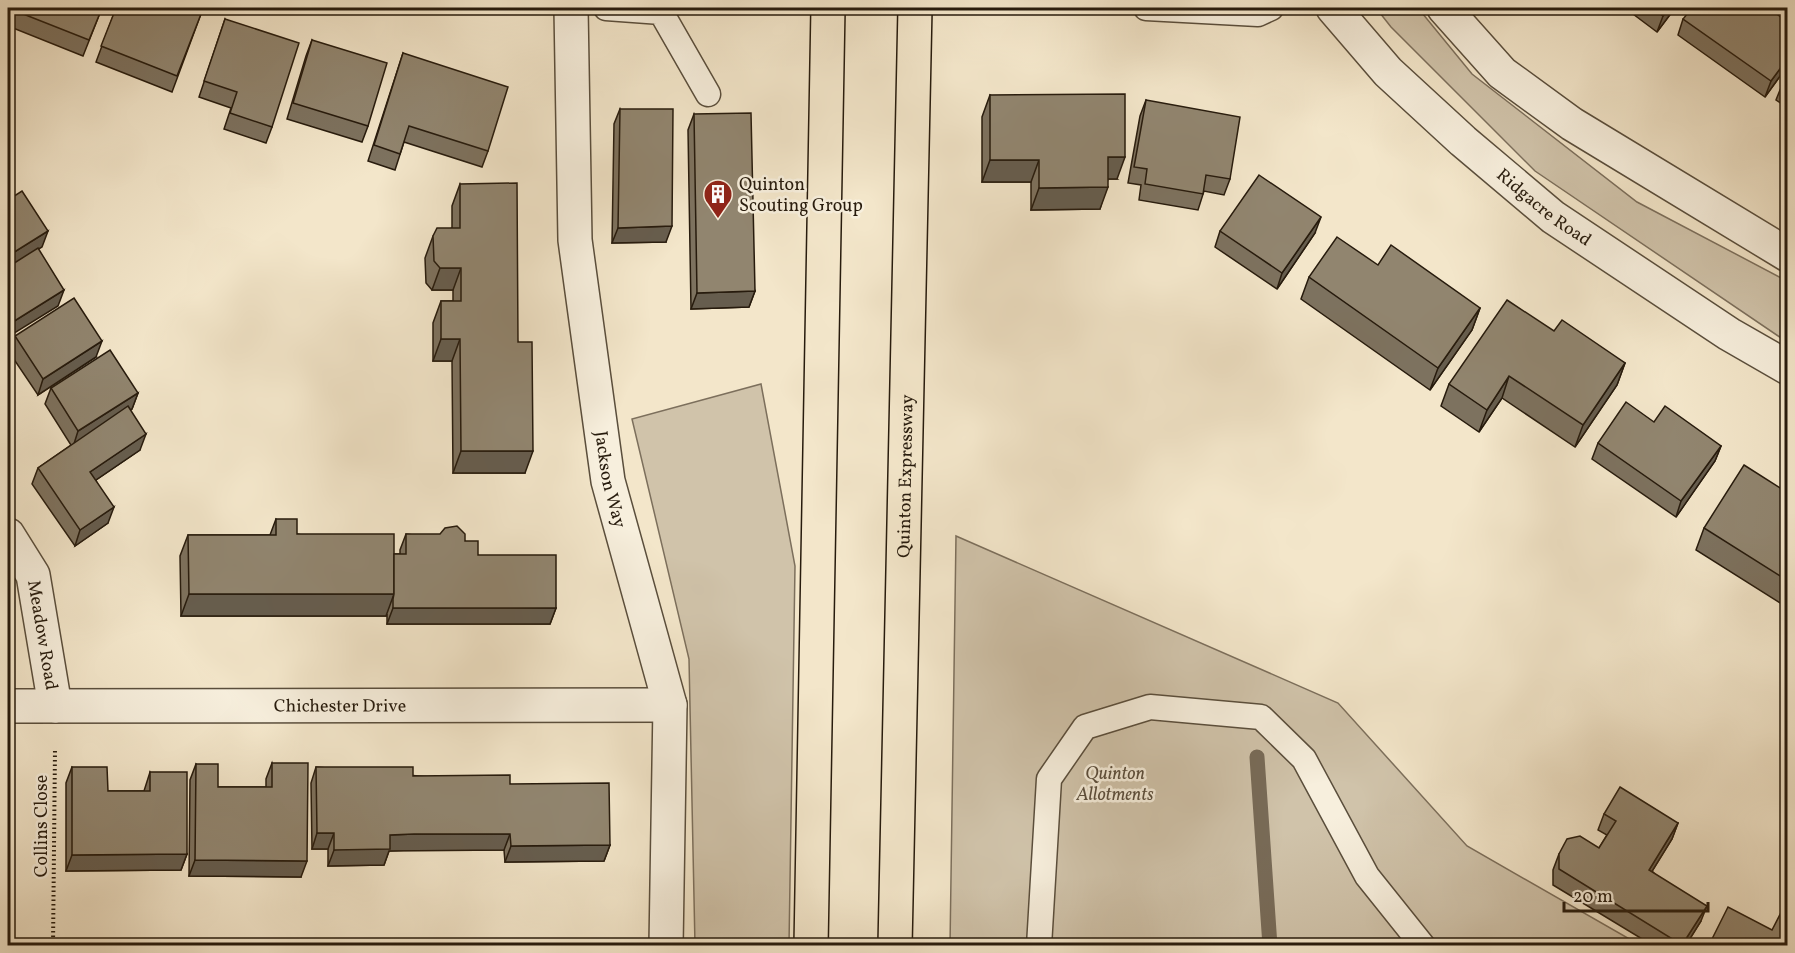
<svg xmlns="http://www.w3.org/2000/svg" width="1795" height="953" viewBox="0 0 1795 953" font-family="Vollkorn,serif">
  <style>
    .green { fill: #d0c3aa; stroke: #7c6f5c; stroke-width: 1.5 }
    .lines { fill: none; stroke-linecap: round; stroke-linejoin: round }
    .stream { stroke: #786b58; stroke-width: 15 }
    .service-casing { stroke: #5a4e3c; stroke-width: 27 }
    .minor-casing { stroke: #5a4e3c; stroke-width: 36 }
    .tertiary-casing { stroke: #5a4e3c; stroke-width: 36 }
    .trunk-casing { stroke: #271b0d; stroke-width: 36 }
    .path { stroke: #271b0d; stroke-width: 4; stroke-dasharray: 1.5 3; stroke-linecap: butt }
    .service { stroke: #f7efdd; stroke-width: 24 }
    .minor { stroke: #f7efdd; stroke-width: 33 }
    .tertiary { stroke: #f7efdd; stroke-width: 33 }
    .trunk { stroke: #f3e6ca; stroke-width: 33 }
    .wall { fill: #7d725f; stroke: #271b0d; stroke-width: 1.5 }
    .shaded-wall { fill: #665d4e; stroke: #271b0d; stroke-width: 1.5 }
    .building { fill: #91856f; stroke: #271b0d; stroke-width: 1.5 }
    .labels { text-anchor: middle; stroke-width: 5; stroke-linejoin: round; paint-order: stroke }
    .poi-label { font-size: 18px; fill: #271b0d; stroke: #f7efdd; text-anchor: start }
    .street-label { font-size: 18px; fill: #271b0d; stroke: #f7efdd }
    .park-label { font-size: 18px; font-style: italic; fill: #5a4d3c; stroke: #f7efdd }
  </style>
  <rect width="100%" height="100%" fill="#f3e6ca"/>
  <filter id="stains"><feTurbulence type="fractalNoise" baseFrequency=".00333" numOctaves="4"/><feColorMatrix values="0 0 0 0 .2 0 0 0 0 .09 0 0 0 0 .02 0 0 0 .5 -.17"/></filter>
  <radialGradient id="worn" r=".72"><stop offset=".6" stop-color="#630" stop-opacity="0"/><stop offset="1" stop-color="#630" stop-opacity=".3"/></radialGradient>
  <g class="green">
    <path d="M1376,8h42l54,66 165,128 150,79v61l-252,-171 -144,-144z"/>
    <path d="M761,384l34,182 -6,379h-94l-6,-286 -57,-240z"/>
    <path d="M956,536l382,167 129,143 173,99 -690,1z"/>
  </g>
  <g class="lines">
    <path class="stream" d="M1257,757l13,189"/>
    <g class="service-casing">
      <g id="service">
        <path d="M606,8l55,4 47,82"/>
        <path d="M1146,8l112,6 13,-6"/>
        <path d="M1039,946l10,-167 36,-52 65,-20 111,10 43,42 63,117 56,70"/>
      </g>
    </g>
    <g class="minor-casing">
      <g id="minor">
        <path id="s1" d="M571,8l4,232 33,241 62,224 -4,241"/>
        <path id="s2" d="M8,535l25,40 22,131"/>
        <path id="s3" d="M8,706l662,-1"/>
      </g>
    </g>
    <g class="tertiary-casing">
      <g id="tertiary">
        <path id="s4" d="M1333,8l55,64 75,69 90,76 176,117 59,34"/>
        <path d="M1444,8l58,65 70,51 216,131"/>
      </g>
    </g>
    <g class="trunk-casing">
      <g id="trunk">
        <path d="M811,946l17,-938"/>
        <path id="s5" d="M895,946l20,-938"/>
      </g>
    </g>
    <path class="path" d="M53,946l2,-197"/>
    <use href="#service" class="service"/>
    <use href="#minor" class="minor"/>
    <use href="#tertiary" class="tertiary"/>
    <use href="#trunk" class="trunk"/>
  </g>
  <g class="wall">
    <path d="M8,8h94l-19,48 -75,-30z"/>
    <path d="M116,8l85,6 -29,78 -76,-30z"/>
    <path d="M1625,8h50l-18,24z"/>
    <path d="M225,19l47,108 -6,16 -42,-14 7,-21 -32,-11z"/>
    <path d="M1683,19l105,3v43l-23,32 -87,-62z"/>
    <path d="M312,40l56,86 -6,16 -75,-23 19,-63z"/>
    <path d="M403,53l85,98 -6,16 -78,-25 -9,28 -27,-9z"/>
    <path d="M1788,76v32l-12,-8 6,-15z"/>
    <path d="M990,95l127,84h-9l-8,30 -69,1v-28h-49v-65z"/>
    <path d="M1146,100l84,79 -6,16 -20,-4 -6,19 -59,-10 2,-15 -13,-2 12,-67z"/>
    <path d="M620,109l46,133 -54,1 2,-119z"/>
    <path d="M694,114l61,177 -6,16 -58,2 -3,-179z"/>
    <path d="M460,184l58,158 7,131h-72l-1,-112h-19v-38l8,-22h12v-11h-21l-6,-7 -1,-25 8,-22 19,-8v-22z"/>
    <path d="M1220,231l95,2 -38,56 -62,-42z"/>
    <path d="M1309,277l171,31 -8,22 -42,60 -129,-91z"/>
    <path d="M1554,331l71,32 -8,22 -42,62 -73,-49 -23,34 -38,-26 8,-22z"/>
    <path d="M15,336l81,21 -58,38 -29,-43z"/>
    <path d="M51,388l87,5 -6,16 -2,1 10,40 -44,30 12,43 -33,23 -43,-62 6,-16 33,-23 -26,-41z"/>
    <path d="M1654,422l67,24 -6,15 -39,56 -84,-58 6,-16z"/>
    <path d="M1788,493v115l-92,-58 8,-22z"/>
    <path d="M276,519l21,15 97,20h6v-4l6,-16 59,7 13,14 78,53 -6,16h-163v-10l-1,2h-205l-1,-60 8,-21h82z"/>
    <path d="M272,763l29,114 -112,-1 1,-96 6,-16 22,23h48v-8z"/>
    <path d="M72,767l36,24h36l6,-19 37,82 -6,16 -115,1v-88z"/>
    <path d="M316,767l194,17 100,61 -6,16 -99,1 -1,-12h-96l-19,1 -5,14 -56,1v-17h-16l-1,-66z"/>
    <path d="M1604,814l74,9 -6,16 -20,32 49,50 -15,24h-34l-99,-60v-15l6,-16 40,-6 8,-13 -9,-5z"/>
  </g>
  <g class="shaded-wall">
    <path d="M1669,8h6l-18,24 6,-16z"/>
    <path d="M1788,58v7l-23,32 6,-16z"/>
    <path d="M1108,157h17l-8,22h-17z"/>
    <path d="M990,160h49l-8,22h-49z"/>
    <path d="M1108,187l-8,22 -69,1 8,-22z"/>
    <path d="M1321,217l-6,16 -38,56 5,-16z"/>
    <path d="M672,226l-6,16 -54,1 6,-15z"/>
    <path d="M48,231l-6,16 -34,21v-12z"/>
    <path d="M440,268h21l-8,22h-21z"/>
    <path d="M64,290l-6,16 -50,31v-12z"/>
    <path d="M755,291l-6,16 -58,2 6,-16z"/>
    <path d="M1480,308l-8,22 -42,60 8,-22z"/>
    <path d="M441,339h19l-8,22h-19z"/>
    <path d="M102,341l-6,16 -58,38 5,-16z"/>
    <path d="M1625,363l-8,22 -42,62 8,-22z"/>
    <path d="M1509,376l-7,22 -23,34 8,-22z"/>
    <path d="M138,393l-6,16 -59,38 5,-16z"/>
    <path d="M146,434l-6,16 -56,38 6,-16z"/>
    <path d="M1721,446l-6,15 -39,56 5,-16z"/>
    <path d="M461,451h72l-8,22h-72z"/>
    <path d="M114,507l-6,16 -33,23 5,-16z"/>
    <path d="M189,594h205l-8,22h-205z"/>
    <path d="M393,608h163l-6,16h-163z"/>
    <path d="M1678,823l-6,16 -29,47 6,-16z"/>
    <path d="M317,833h17l-6,16h-16z"/>
    <path d="M414,834h96l-6,16 -115,1 -5,14 -56,1 6,-16 56,-15z"/>
    <path d="M610,845l-6,16 -99,1 6,-16z"/>
    <path d="M187,854l-6,16 -115,1 6,-16z"/>
    <path d="M195,860l112,1 -6,16 -112,-1z"/>
    <path d="M1707,906l-6,15 -15,24h-4z"/>
  </g>
  <g class="building">
    <path d="M8,8h94l-13,32z"/>
    <path d="M116,8h69l16,6 -24,62 -76,-30z"/>
    <path d="M1652,8h17l-6,8z"/>
    <path d="M1692,8h76l20,14v36l-17,23 -88,-62z"/>
    <path d="M225,19l74,24 -27,84 -42,-14 7,-21 -33,-11z"/>
    <path d="M312,40l75,23 -19,63 -75,-23z"/>
    <path d="M403,53l105,34 -20,64 -79,-25 -9,28 -26,-9z"/>
    <path d="M1788,76v12l-6,-3z"/>
    <path d="M1125,94v63h-17v30l-69,1v-28h-49v-65z"/>
    <path d="M1146,100l94,17 -10,62 -24,-4 -3,19 -58,-10 2,-15 -13,-2z"/>
    <path d="M620,109h53l-1,117 -54,2z"/>
    <path d="M751,113l4,178 -58,2 -3,-179z"/>
    <path d="M1259,175l62,42 -39,56 -62,-42z"/>
    <path d="M517,183l1,159h14l1,109h-72l-1,-112h-19v-38h20v-33h-21l-6,-7 -1,-25 4,-8h23v-44z"/>
    <path d="M22,191l26,40 -40,25v-56z"/>
    <path d="M1337,237l41,28 13,-20 89,63 -42,60 -129,-91z"/>
    <path d="M38,248l26,42 -56,35v-58z"/>
    <path d="M74,298l28,43 -59,38 -28,-43z"/>
    <path d="M1507,300l47,31 8,-11 63,43 -42,62 -74,-49 -22,34 -38,-26z"/>
    <path d="M110,350l28,43 -60,38 -27,-43z"/>
    <path d="M1626,402l28,20 11,-16 56,40 -40,55 -83,-58z"/>
    <path d="M128,406l18,28 -56,38 24,35 -34,23 -42,-62z"/>
    <path d="M1744,465l44,28v88l-84,-53z"/>
    <path d="M276,519h21v15h97v60h-205l-1,-59h88z"/>
    <path d="M457,526l8,8v7h13v14h78v53h-163v-9l1,-5v-40h12v-20h34l5,-6z"/>
    <path d="M272,763h36l-1,98 -112,-1 1,-96h22v23h54z"/>
    <path d="M72,767h35l1,24h42v-19h37v82l-115,1z"/>
    <path d="M316,767h97v9l97,-1v9l99,-1 1,62 -99,1 -1,-12h-96l-24,1v14l-56,1v-17h-17z"/>
    <path d="M1620,787l58,36 -29,47 58,36 -25,39 -123,-76v-15l8,-15 13,-3 19,12 17,-27 -12,-7z"/>
    <path d="M1788,899v46h-79l19,-38 44,23z"/>
  </g>
  <defs>
    <g id="building-pin" transform="scale(1.5)"><path d="M0 17L-7.5 6A9.5 9.5 0 1 1 7.5 6Z" fill="#8f2418" stroke="#f7efdd"/><path d="M-4-6H4V6H1V3H-1V6H-4ZM-2.5-4.3h1.7v1.8h-1.7ZM.8-4.3h1.7v1.8H.8ZM-2.5-1h1.7V.8h-1.7ZM.8-1h1.7V.8H.8Z" fill="#fff"/></g>
  </defs>
  <g fill-rule="evenodd">
    <use href="#building-pin" x="718" y="194"/>
  </g>
  <g class="labels">
    <g class="poi-label">
      <text x="739" y="190">Quinton<tspan x="739" dy="21">Scouting Group</tspan></text>
    </g>
    <g class="street-label">
      <text dy="6" stroke="none"><textPath href="#s4" startOffset="291">Ridgacre Road</textPath></text>
      <text dy="6" stroke="none"><textPath href="#s5" startOffset="470">Quinton Expressway</textPath></text>
      <text dy="6" stroke="none"><textPath href="#s1" startOffset="474">Jackson Way</textPath></text>
      <text dy="6" stroke="none"><textPath href="#s2" startOffset="108">Meadow Road</textPath></text>
      <text dy="6" stroke="none"><textPath href="#s3" startOffset="332">Chichester Drive</textPath></text>
      <text transform="translate(41 826) rotate(-90)" y="6">Collins Close</text>
    </g>
    <g class="park-label">
      <text x="1115" y="779">Quinton<tspan x="1115" dy="21">Allotments</tspan></text>
    </g>
  </g>
  <rect width="1795" height="953" fill="none" stroke="#f3e6ca" stroke-width="30"/>
  <rect x="9" y="9" width="1777" height="935" fill="none" stroke="#271b0d" stroke-width="3"/>
  <rect x="15" y="15" width="1765" height="923" fill="none" stroke="#271b0d" stroke-width="1.5"/>
  <path d="M1564 902v9h144v-9" fill="none" stroke="#271b0d" stroke-width="3"/>
  <text x="1573" y="902" font-size="18" fill="#271b0d" stroke="#f7efdd" stroke-width="4.5" paint-order="stroke">20 m</text>
  <rect width="100%" height="100%" filter="url(#stains)"/>
  <rect width="100%" height="100%" fill="url(#worn)"/>
</svg>
